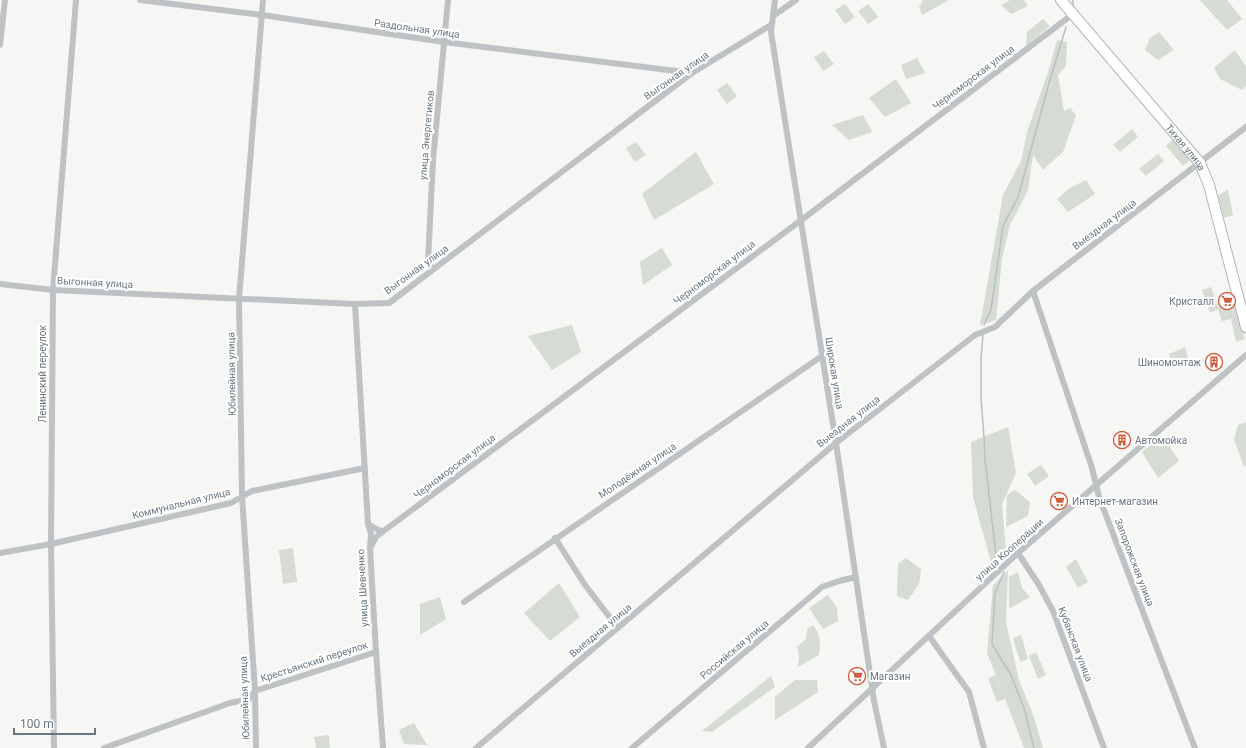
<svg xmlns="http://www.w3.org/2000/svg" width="1246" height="748" viewBox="0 0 1246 748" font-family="Roboto,sans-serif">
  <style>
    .green { fill: #d6dbd3 }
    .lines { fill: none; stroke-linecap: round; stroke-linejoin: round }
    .stream { stroke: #b7c1c4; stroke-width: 1.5 }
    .primary-casing { stroke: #b2b6b9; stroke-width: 12 }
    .street { stroke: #bec2c5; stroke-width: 6 }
    .primary { stroke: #fff; stroke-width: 10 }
    .labels { text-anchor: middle; stroke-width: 4; stroke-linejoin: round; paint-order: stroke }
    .street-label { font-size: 10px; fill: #697781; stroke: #fff }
    .poi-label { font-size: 10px; fill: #697781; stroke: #fff; text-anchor: start }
  </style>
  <rect width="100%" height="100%" fill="#f6f6f4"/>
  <g class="green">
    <path d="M923,0h26l-27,15 -3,-8z"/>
    <path d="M1010,0h14l4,6 -17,8 -10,-9z"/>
    <path d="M1200,0h27l15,19 -15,11z"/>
    <path d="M845,4l10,13 -10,7 -10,-14z"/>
    <path d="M868,4l10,13 -10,7 -10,-13z"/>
    <path d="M1043,19l7,7 -24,20 1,-14z"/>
    <path d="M1159,32l15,18 -16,10 -13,-10 5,-12z"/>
    <path d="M1057,40l10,2 -1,24 -8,9 6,36 6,-3 6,7 -13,37 -20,18 -10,-15 -5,35 -18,35 -8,33 -6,62 -16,5 23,-130 18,-34 6,-29 22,-63z"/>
    <path d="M1235,50l11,17v19l-4,4 -22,-11 -6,-11z"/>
    <path d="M824,51l10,13 -11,7 -9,-14z"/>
    <path d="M917,58l8,15 -19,6 -5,-14z"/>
    <path d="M896,79l15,24 -26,14 -16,-19z"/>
    <path d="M727,83l10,13 -10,8 -10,-14z"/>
    <path d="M863,115l9,17 -23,8 -17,-15z"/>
    <path d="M1132,129l6,8 -18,15 -7,-7z"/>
    <path d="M1173,139l17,21 -7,6 -17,-20z"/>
    <path d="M636,142l10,13 -11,7 -9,-14z"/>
    <path d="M696,152l18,32 -60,36 -12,-26z"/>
    <path d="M1158,154l6,7 -18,15 -7,-7z"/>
    <path d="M1086,180l9,14 -27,18 -11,-13 13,-11z"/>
    <path d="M1228,190l5,25 -9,3 -6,-23z"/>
    <path d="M662,248l10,17 -29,20 -3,-23z"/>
    <path d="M1211,287l7,20 17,-5 5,14 5,23 -9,3 -5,-23 -9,2 -4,-12 -8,4 -8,-23z"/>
    <path d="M572,325l9,27 -29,18 -24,-34z"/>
    <path d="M1185,347l4,14 -15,7 -5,-14z"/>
    <path d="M1246,422v43l-2,2 -10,-27 4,-15z"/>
    <path d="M1008,427l8,46 -14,31 4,46 -15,12 -18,-65 -2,-55z"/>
    <path d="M1162,435l17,26 -21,17 -16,-26z"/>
    <path d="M1041,465l8,11 -14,10 -8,-12z"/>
    <path d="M1015,490l15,12 -2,14 -22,11 1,-32z"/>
    <path d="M293,548l4,34 -14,2 -4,-34z"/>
    <path d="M906,558l15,11 -2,15 -11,16 -11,-4 1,-32z"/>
    <path d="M1076,559l12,23 -10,6 -12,-21z"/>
    <path d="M1008,570l-2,52 13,58 15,37 9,31h-19l-37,-95 6,-68z"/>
    <path d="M1018,572l4,16 8,9 -21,12v-32z"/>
    <path d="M559,583l21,34 -30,24 -26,-28z"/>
    <path d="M828,595l9,13 1,13 -15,8 -14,-21z"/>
    <path d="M440,597l6,22 -26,16v-31z"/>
    <path d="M813,625c7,8 8,19 6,30l-21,12 1,-11 -2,-9 9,-8 1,-10z"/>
    <path d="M1021,635l7,24 -8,3 -7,-24z"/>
    <path d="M1036,652l10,23 -8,4 -9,-23z"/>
    <path d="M995,675l10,24 -8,3 -9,-23z"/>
    <path d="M771,676l4,11 -63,45 -10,-1z"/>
    <path d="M795,680h22l1,12 -43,28v-23z"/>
    <path d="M414,723l13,22 -23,-1 -5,-14z"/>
    <path d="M329,735l1,13h-14l-2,-11z"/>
  </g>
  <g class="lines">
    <g class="stream">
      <path d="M1073,0v7"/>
      <path d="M984,325l7,-16 12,-83 15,-29 31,-114 17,-56"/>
      <path d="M983,335l-2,23v40l3,39 1,22 11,97"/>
      <path d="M1004,572l-9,21 -3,51 19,31 14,36 9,37"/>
    </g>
    <g class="primary-casing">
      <g id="primary">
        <path id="s1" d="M1061,0l139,163 9,22 37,142"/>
      </g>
    </g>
    <g class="street">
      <path d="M140,0l122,15 182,27 248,31"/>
      <path d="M775,0l-4,32 65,411 38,258 10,47"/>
      <path d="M773,16l23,-16"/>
      <path d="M0,45l5,-45"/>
      <path d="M433,269l-5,-7 5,-102 15,-160"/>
      <path d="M0,284l53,6 302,14 34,-1 303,-230 79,-48"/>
      <path d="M1033,291l59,177 7,29 96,251"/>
      <path d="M355,304l13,220 10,6 5,1"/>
      <path d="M368,524l3,10 -1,14 6,104 7,96"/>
      <path d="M555,538l30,47 33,43"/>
      <path d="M370,548l6,-11 9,-7 415,-309 273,-207"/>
      <path d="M0,553l51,-9 180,-41 21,-12 113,-23"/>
      <path d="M1018,553l21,32 14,26 51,137"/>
      <path d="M464,602l358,-246"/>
      <path d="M929,636l40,56 15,56"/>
      <path d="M54,748l-3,-204 2,-254 23,-290"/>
      <path d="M104,748l126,-45 19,-4 6,-8 121,-39"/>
      <path d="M256,748l-1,-57 -13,-195 -3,-197 24,-299"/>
      <path d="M476,748l360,-305 139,-108 20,-8 38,-36 213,-164"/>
      <path d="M632,748l190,-161 17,-6 17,-4"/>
      <path d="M808,748l210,-195 228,-198"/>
    </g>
    <use href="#primary" class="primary"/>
  </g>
  <defs>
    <g id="supermarket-ring" transform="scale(0.9)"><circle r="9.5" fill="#fff" stroke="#cf5c3b" stroke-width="1.5"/><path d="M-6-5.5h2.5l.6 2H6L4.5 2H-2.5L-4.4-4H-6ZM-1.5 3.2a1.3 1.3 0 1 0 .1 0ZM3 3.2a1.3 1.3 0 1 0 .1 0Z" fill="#cf5c3b"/></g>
    <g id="building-ring" transform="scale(0.9)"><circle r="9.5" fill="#fff" stroke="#cf5c3b" stroke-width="1.5"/><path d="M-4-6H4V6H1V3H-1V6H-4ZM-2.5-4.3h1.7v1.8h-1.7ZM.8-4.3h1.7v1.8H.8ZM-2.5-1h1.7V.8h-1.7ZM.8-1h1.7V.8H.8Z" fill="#cf5c3b"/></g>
  </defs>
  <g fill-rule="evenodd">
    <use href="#supermarket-ring" x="1227" y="301"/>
    <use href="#building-ring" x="1214" y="362"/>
    <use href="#building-ring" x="1122" y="440"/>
    <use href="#supermarket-ring" x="1059" y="501"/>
    <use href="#supermarket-ring" x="857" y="676"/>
  </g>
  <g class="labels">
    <g class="street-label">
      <text transform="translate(417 28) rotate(8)" y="4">Раздольная улица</text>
      <text transform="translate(676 75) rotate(-35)" y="4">Выгонная улица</text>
      <text transform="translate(973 77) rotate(-37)" y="4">Черноморская улица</text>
      <text transform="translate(426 135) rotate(-85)" y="4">улица Энергетиков</text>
      <text dy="4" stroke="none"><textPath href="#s1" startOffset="193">Тихая улица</textPath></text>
      <text transform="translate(1104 224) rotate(-37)" y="4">Выездная улица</text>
      <text transform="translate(416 269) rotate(-36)" y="4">Выгонная улица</text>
      <text transform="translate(714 272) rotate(-37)" y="4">Черноморская улица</text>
      <text transform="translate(95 282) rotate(3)" y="4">Выгонная улица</text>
      <text transform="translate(835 373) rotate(81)" y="4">Широкая улица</text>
      <text transform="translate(42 374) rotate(-90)" y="4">Ленинский переулок</text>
      <text transform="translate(231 374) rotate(-91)" y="4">Юбилейная улица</text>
      <text transform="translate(848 421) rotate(-38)" y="4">Выездная улица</text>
      <text transform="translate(454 466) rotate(-37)" y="4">Черноморская улица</text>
      <text transform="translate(637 470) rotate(-34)" y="4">Молодёжная улица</text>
      <text transform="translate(181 503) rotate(-14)" y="4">Коммунальная улица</text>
      <text transform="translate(1009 549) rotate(-42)" y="4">улица Кооперации</text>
      <text transform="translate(1135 562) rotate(69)" y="4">Запорожская улица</text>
      <text transform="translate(362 588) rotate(-93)" y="4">улица Шевченко</text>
      <text transform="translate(600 630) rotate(-40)" y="4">Выездная улица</text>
      <text transform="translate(1076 644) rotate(69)" y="4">Кубанская улица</text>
      <text transform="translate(734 649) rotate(-40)" y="4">Российская улица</text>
      <text transform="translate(314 661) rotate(-18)" y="4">Крестьянский переулок</text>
      <text transform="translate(244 698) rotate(-92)" y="4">Юбилейная улица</text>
    </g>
    <g class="poi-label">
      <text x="1214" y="305" text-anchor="end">Кристалл</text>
      <text x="1201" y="366" text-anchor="end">Шиномонтаж</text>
      <text x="1135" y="444">Автомойка</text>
      <text x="1072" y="505">Интернет-магазин</text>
      <text x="870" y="680">Магазин</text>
    </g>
  </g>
  <path d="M14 728v6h81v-6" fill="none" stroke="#697781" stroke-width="2"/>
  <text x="20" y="728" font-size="12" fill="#697781" stroke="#ffffff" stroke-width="3" paint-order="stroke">100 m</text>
</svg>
